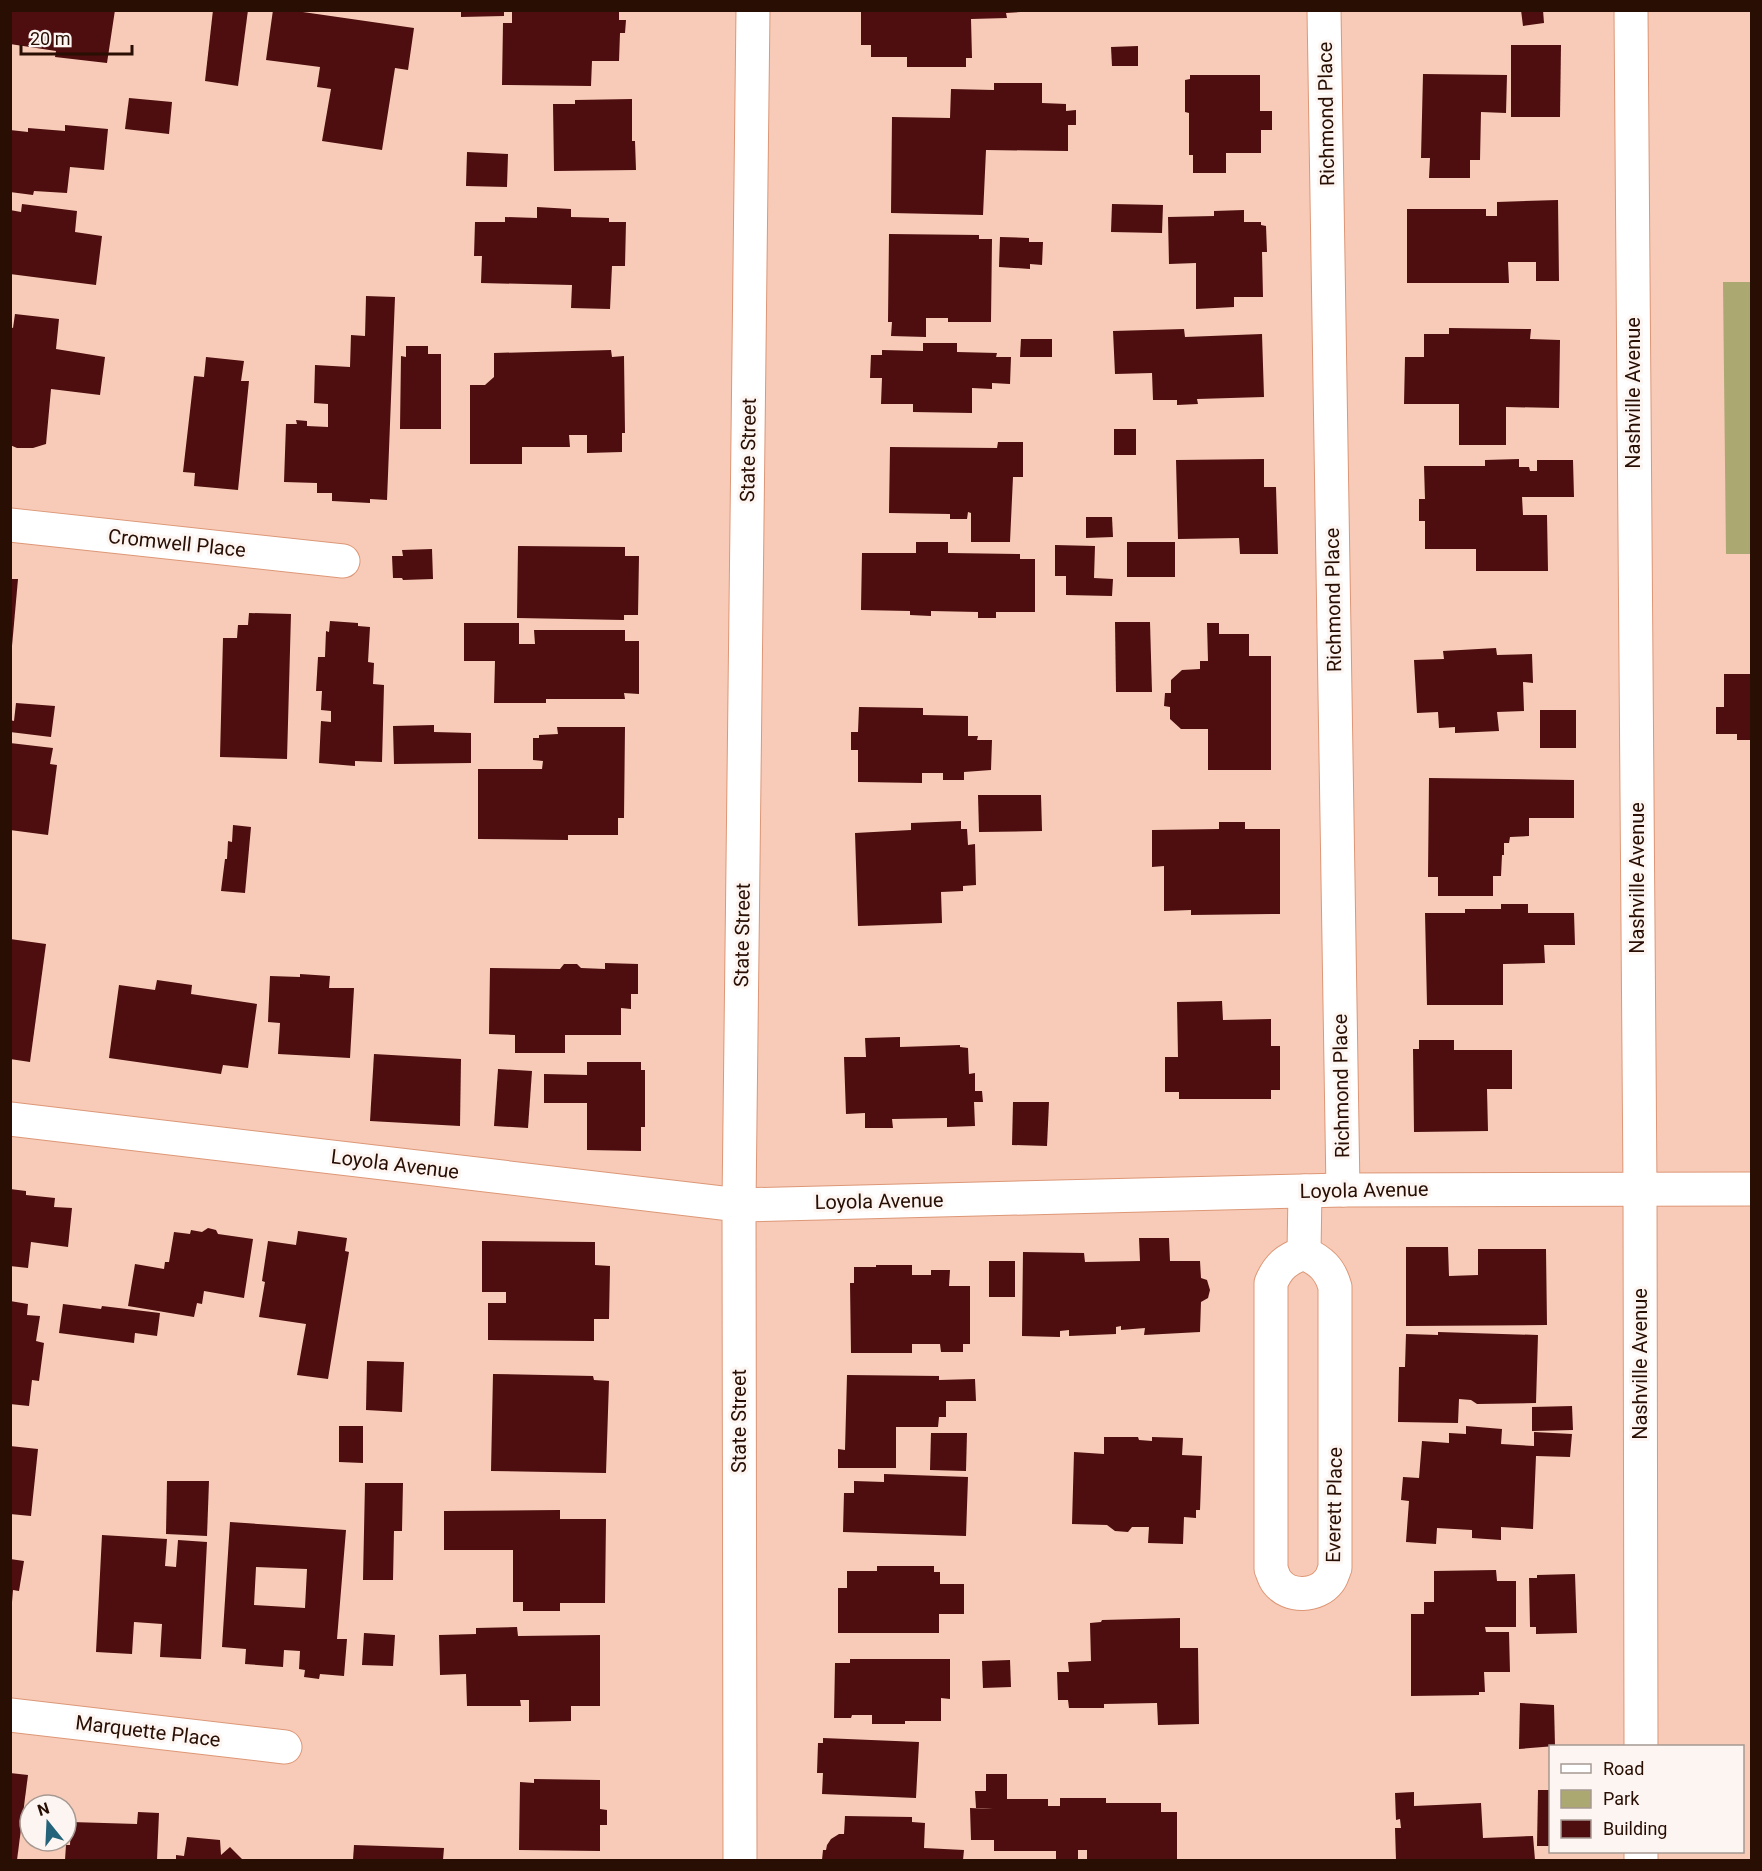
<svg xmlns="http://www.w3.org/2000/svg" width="1762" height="1871" viewBox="0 0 1762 1871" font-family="Roboto,sans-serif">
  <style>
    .green { fill: #aba872 }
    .building { fill: #4e0d0e; fill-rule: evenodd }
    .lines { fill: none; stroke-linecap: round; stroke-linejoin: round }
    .minor-casing { stroke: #dd9777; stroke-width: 35 }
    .minor { stroke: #fff; stroke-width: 33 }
    .labels { text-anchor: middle; stroke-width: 6; stroke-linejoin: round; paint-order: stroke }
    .street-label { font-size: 20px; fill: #280e03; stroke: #fcf5f1 }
  </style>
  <rect width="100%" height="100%" fill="#f7cbb7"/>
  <path class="green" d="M1723,282h28v272h-25z"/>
  <g class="building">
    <path d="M10,10h105l-8,53 -52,-6 1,-6 -46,-7z"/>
    <path d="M213,10h35l-10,76 -33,-5z"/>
    <path d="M273,10h16l125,18 -6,42 -13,-2 -13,82 -60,-9 9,-52 -14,-2 3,-20 -54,-7z"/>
    <path d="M461,10h43v6l-43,1z"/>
    <path d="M512,10h107v10h7l-1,13h-5l-1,28h-27l-1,25 -89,-1 1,-62h9z"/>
    <path d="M861,10h160v2l-15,1 1,5 -36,1 1,39h-6v9h-59v-10h-36v-12h-10z"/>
    <path d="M1521,10h22l1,13 -21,3z"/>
    <path d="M1511,45h50l-1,72h-49z"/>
    <path d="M1138,46v20h-26l-1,-19z"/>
    <path d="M1423,74l84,1 -1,38 -25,-1 -1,48h-10v18h-41l1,-20h-9z"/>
    <path d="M1190,75h70v36h12v19h-11v23h-35v20h-33v-18h-4v-42l-4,-1v-32l5,-1z"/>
    <path d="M994,83h48v20l24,1v7l10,-1v15h-8v26l-82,-1 -3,65 -92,-2 1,-96 58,1 1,-29 43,1z"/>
    <path d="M129,98l43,4 -3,32 -44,-5z"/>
    <path d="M632,99v42h3l1,29 -82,1 -1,-67h22v-4z"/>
    <path d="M65,125l43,4 -4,41 -34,-3 -3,26 -33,-2 -1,4 -23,-3v-62l18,2v-4l37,3z"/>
    <path d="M467,152l41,2 -1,33 -41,-1z"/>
    <path d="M1558,200l1,81h-23v-19h-28l1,21h-102v-74h79v7h11v-14z"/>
    <path d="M22,204l55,7 -2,21 27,4 -6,49 -86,-11v-64l11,2z"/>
    <path d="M1112,204l51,1 -1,28 -51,-1z"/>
    <path d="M537,207l34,2v8l38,1v4h17l-1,44h-13l-2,43 -39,-1 1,-23 -91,-2 1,-27h-8l1,-34h30v-5l32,1z"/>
    <path d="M1244,210v12h17v3l5,1 1,26h-5l1,45h-29v10l-38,2v-46l-27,1 -1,-47 46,-1v-5z"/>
    <path d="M889,234l90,1v4h13l-1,83h-43v-4h-22v19l-35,-1 1,-14h-4z"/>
    <path d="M1000,237l29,1v4h14l-1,23 -12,-1v5l-31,-2z"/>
    <path d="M366,296l29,1 -8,203 -17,-1v4l-38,-2v-8h-15v-10l-33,-1 2,-58h11l-1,-4 11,1v5l21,1v-23l-14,-1 1,-38 35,2 1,-32 14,1z"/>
    <path d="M15,314l44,5 -3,30 49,8 -5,38 -49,-6 -5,55 -13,4h-16l-7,-3v-118l3,1z"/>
    <path d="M1449,328l82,1 -1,10 30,1 -1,68 -53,-1v38h-47v-41h-55l1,-47h19v-23h25z"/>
    <path d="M1184,329l1,8 77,-3 2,63 -67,2 1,5 -21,1v-5h-24l-1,-27 -37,1 -2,-43z"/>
    <path d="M1021,339h31v18h-32z"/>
    <path d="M923,343h34v9l40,1 -1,4h15l-1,27 -18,-1v6l-20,-1v25l-59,-1v-8h-32l1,-26h-12l1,-23h11v-5l41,1z"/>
    <path d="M406,346h22v8h13v75h-41l1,-73 5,1z"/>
    <path d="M611,350l1,7 12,-1 1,77h-3v19l-35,1v-18h-18l1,12h-48v17h-52v-79h15l9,-8v-24z"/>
    <path d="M206,357l38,4 -3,20h8l-11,109 -44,-4 1,-13 -12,-1 11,-96 10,1z"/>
    <rect x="1114" y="429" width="22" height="26"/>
    <path d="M998,442h25v35h-10l-3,65h-39v-29l-3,-1 -1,7h-17v-5l-61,-1 1,-66 107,1z"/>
    <path d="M1264,459v28h12l2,67h-38l-1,-16 -61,1 -2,-79z"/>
    <path d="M1519,459v8h10l1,4h7v-11h36l1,37h-52l1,18h24l1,56h-72v-22h-51v-28h-6v-22h6l-1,-33h61v-6z"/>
    <path d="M1086,517h26l1,20 -27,1z"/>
    <path d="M916,542h32v11l72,1v5h15v53h-39v6h-18v-6l-47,-1v5l-21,-1v-4l-49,-1 1,-57h54z"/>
    <rect x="1127" y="542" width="48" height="35"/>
    <path d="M1055,545l40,1 -1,32 19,1 -1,17 -46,-1v-19h-11z"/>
    <path d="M518,546l107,1v9h14l-1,59h-14v5l-107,-2z"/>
    <path d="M432,549l1,30 -30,1 -1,-2h-9l-1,-22h11l-1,-6z"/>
    <path d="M10,579h8l-6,67h-2z"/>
    <path d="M249,613l42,1 -4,145 -67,-2 3,-119h14l1,-13h10z"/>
    <path d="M330,621l28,2v3l12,1 -2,35 6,1 -1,21 11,1 -2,77 -27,-1v5l-36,-3 2,-42 10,1v-11l-10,-1 1,-19h-6l2,-34h7l1,-26 3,1z"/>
    <path d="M1115,622h35l2,70h-36z"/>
    <path d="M464,623h55v21h16l-1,-14h91v11h14v53l-15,-1 1,6h-79v4h-52l1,-42h-31z"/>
    <path d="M1207,623h12v11h30v22h22v114h-63v-41h-27l-11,-10v-12l-6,-1 1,-13h6v-13l11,-10 18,-1v-8h8z"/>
    <path d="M1496,648l1,7 35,-1 1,29 -10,-1 1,29 -27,1 2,19 -44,2v-6l-16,1 -1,-16 -21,1 -3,-53 30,-1 -1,-8z"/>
    <path d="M1724,674h28v66h-15v-6h-21v-27h8z"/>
    <path d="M16,703l39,3 -4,31 -41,-5v-12l4,1z"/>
    <path d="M859,707l64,1v7l45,1v20h10l-1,4h15l-1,30 -27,2v8h-21v-7h-21v10l-64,-1v-32h-7v-18h7z"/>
    <rect x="1540" y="710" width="36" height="38"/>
    <path d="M434,725v7l37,1v30l-77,1 -1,-38z"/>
    <path d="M557,727h68l-1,91h-6v17h-50v5l-90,-1v-70h64l1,-8 -10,-1v-22h6v-3l19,-1z"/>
    <path d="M10,743l43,5 -3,16 7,1 -9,70 -38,-5z"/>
    <path d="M1429,778l145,2v38h-45v18l-19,1 -1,6h-5v12h-2l-1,21h-8v20h-55v-19h-10z"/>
    <path d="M978,795h63l1,36 -63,1z"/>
    <path d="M961,821v8h6l1,16 7,-1 1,41 -13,1v5l-22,1 1,31 -84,3 -3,-93 56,-3v-7z"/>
    <path d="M1219,822h26v7h35v85l-89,1v-5l-27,1v-45l-12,1v-37l67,-1z"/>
    <path d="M233,825l18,2 -6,66 -24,-2 4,-32h2l1,-18 4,1z"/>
    <path d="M1501,904h27v9h46l1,32h-31l1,18 -42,1v41h-76l-2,-92h40v-4h36z"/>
    <path d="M10,939l36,5 -16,118 -20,-3z"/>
    <path d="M605,963l33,1v30h-7v15l-10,-1v27h-56v18h-50v-18l-26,-1 1,-66 70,1 4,-5h13l4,4 24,1z"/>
    <path d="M300,974l30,2 -1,12h25l-4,70 -72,-4 2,-31 -12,-1 2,-46 30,1z"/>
    <path d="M157,980l35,5 -1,9 66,10 -9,64 -25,-3 -2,9 -112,-16 10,-73 36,5z"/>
    <path d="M1222,1001l1,19 48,-1v27h9v44h-9v9h-92v-7h-14v-35h13l-1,-55z"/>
    <path d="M900,1037v10l60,-2v2l8,1 1,26 6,-1v18h7l1,11h-9l1,24 -28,1v-9l-55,1 1,9h-28v-15l-19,1 -2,-57h22l-1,-19z"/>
    <path d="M1419,1040h35v10h58v39h-25l1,42 -74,1 -1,-83h6z"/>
    <path d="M374,1054l87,5 -1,67 -90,-5z"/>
    <path d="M587,1062h54v8h4v57h-4v24l-54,-1v-47h-43v-29l43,1z"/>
    <path d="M498,1069l34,2 -4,57 -34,-2z"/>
    <path d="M1013,1102h36l-2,44 -35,-1z"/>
    <path d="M10,1189l16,2v4l29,3 -1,9 18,1 -4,39 -37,-5 -3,26 -18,-2z"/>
    <path d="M208,1228l8,2 2,4 35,5 -9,59 -40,-7 -2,13 -5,-1 -3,14 -66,-11 7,-42 29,5 1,-7h4l5,-30 16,2 1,-4 11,2z"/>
    <path d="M298,1231l49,7 -2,13 4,1 -21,127 -31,-4 9,-51 -47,-7 6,-35 -3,-1 6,-40 28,4z"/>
    <path d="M1139,1238h30l1,23h30l1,17 6,2 3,10 -2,8 -7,4 -1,30 -56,3 1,-7 -24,2v-4l-5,1v7l-47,2v-6l-9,1v6l-38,-1 1,-84 61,1 1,9 55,-1z"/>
    <path d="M482,1241l113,1v23l15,1 -1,53h-15v22l-106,-1v-37h18v-11h-24z"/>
    <path d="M1406,1247h42l1,29 29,-1v-26h68l1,76 -141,1z"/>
    <rect x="989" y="1261" width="26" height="36"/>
    <path d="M876,1265h36v10h19v-5h19l-1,16h21v58h-7v8h-22l-1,-8h-28v9h-61l-1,-70h4v-16h22z"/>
    <path d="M10,1301l18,3 -1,11 13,1 -4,25 8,2 -5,38 -7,-1 -3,26 -19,-2z"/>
    <path d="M63,1304l38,5 1,-3 58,7 -3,23 -22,-3 -1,10 -75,-10z"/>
    <path d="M1438,1332l100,3 -2,68 -59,1 -6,-4 -12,-1 -1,24 -60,-1 1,-55h6l1,-33 32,1z"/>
    <path d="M367,1361l37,1 -2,50 -36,-2z"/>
    <path d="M493,1374l100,2 1,4 15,1 -3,92 -115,-2z"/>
    <path d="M847,1375l92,1v4l36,-1 1,22h-30v16h-7l-1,10h-42v41h-58v-19l7,1z"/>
    <path d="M1572,1406l1,24 -41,1v-24z"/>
    <path d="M339,1426h24v37l-24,-1z"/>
    <path d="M1466,1426l36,3 -1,15 33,2v-14l38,2 -2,23 -34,-1 -3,73 -32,-2v13l-29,-2v-8l-35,-2 -1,16 -30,-2 3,-41 -8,-1 2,-23 16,1 3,-37 27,2v-10l17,1z"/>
    <path d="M931,1433h36l-1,38 -36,-1z"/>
    <path d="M1104,1437h34l1,3 13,1v-4l31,1 -1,17 20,1 -2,54h-4v8l-12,-1 -1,27 -35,-1 1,-16h-17l-4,5 -13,-1 -8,-6 -35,-1 2,-72 30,2z"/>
    <path d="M10,1446l28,3 -7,67 -21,-2z"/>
    <path d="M884,1474l84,3 -2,59 -123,-4 1,-39h10v-12l30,1z"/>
    <path d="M167,1481h42l-2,55 -41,-2z"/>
    <path d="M365,1483h38l-1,48h-8l-1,49h-30z"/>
    <path d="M560,1510v9h46l-1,84h-45v8h-37v-9h-10v-52h-69v-39z"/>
    <path d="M230,1522l116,8 -9,109h10l-3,37 -24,-2 -1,5 -15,-2 1,-7 -6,-1 1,-18 -16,-1 -1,17 -38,-3 1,-15 -24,-2zM256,1567l51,2 -2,39 -51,-3z"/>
    <path d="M102,1535l65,4 -2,27 11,1 2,-27 29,2 -6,117 -41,-2 2,-33 -28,-2 -2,32 -36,-2z"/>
    <path d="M10,1559l14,2 -5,30 -6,-1 -1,12z"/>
    <path d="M877,1566h57v6h6v12h24v30h-25v19h-101v-45h9v-17h30z"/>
    <path d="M1496,1570l1,11h19v46h-31l1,5h23l1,40h-26l1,20h-6v3l-68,1v-82h13v-12h10v-31z"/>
    <path d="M1575,1574l2,59 -41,1v-7h-6l-1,-49h8v-3z"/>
    <path d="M1180,1618v30h18l1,76 -41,1 -1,-22 -53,1v4h-35l-1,-8h-10l-1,-28h12l-1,-10 23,-1 -1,-38 11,-1 1,-2z"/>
    <path d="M517,1627l1,9 82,-1v71h-29v15l-42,1v-22h-9l1,6h-54l-1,-32 -26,1 -1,-40 37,-1v-6z"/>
    <path d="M364,1633l31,2 -2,31 -31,-1z"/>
    <path d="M850,1659h100v40l-9,-1v23h-36v3h-33v-9h-20l-1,3h-17l1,-55h15z"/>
    <path d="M1010,1660l1,27 -28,1 -1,-27z"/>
    <path d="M1520,1703l34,2 1,41 -36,3z"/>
    <path d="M823,1738l96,4 -3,56 -94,-4 1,-21h-6l1,-30h5z"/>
    <path d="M10,1773l18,2 -11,85h-7z"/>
    <path d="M986,1774h21v25h41v7h12v-8h46v5h55v9h16v48h-90v-10h-9v10h-22v-9h-62v-11h-23l-1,-32 23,1 -17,-1 -1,-17h11z"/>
    <path d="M534,1779l66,1v29l7,1v15h-7v26l-81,-1 1,-68 14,1z"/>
    <path d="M1538,1790h12v56h-13z"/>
    <path d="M1414,1792v14l67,-3 2,35 50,-2 2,24h-139l-1,-32h6l-1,-9 -4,1 -1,-27z"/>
    <path d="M138,1812l21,1 -2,47h-92l1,-15h4l1,-23 66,2z"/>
    <path d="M845,1816l67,1v5l13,1 -1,25 40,2 -1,10h-141l1,-10h3l1,-5 4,-6 8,-5h5z"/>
    <path d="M187,1837l33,3 1,15 9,-8 13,13h-67v-5l8,1z"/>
    <path d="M354,1845l90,3 -1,12h-90z"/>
  </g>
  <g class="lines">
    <g class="minor-casing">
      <g id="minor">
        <path d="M1324,10l19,1180"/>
        <path d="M1631,10l9,1178 1,558"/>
        <path d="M10,525l333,36"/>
        <path d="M10,1119l729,86 604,-15 409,-1"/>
        <path d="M1304,1253c17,8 26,16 31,34v281c-2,4 -3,10 -6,13 -12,16 -40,17 -52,1 -3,-3 -4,-9 -6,-13v-286c7,-17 16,-24 33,-30z"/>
        <path d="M1304,1253l1,-62"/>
        <path d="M10,1715l275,32"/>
        <path d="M1641,1852v8"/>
        <path d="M740,1860l-1,-655 14,-1195"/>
      </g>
    </g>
    <use href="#minor" class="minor"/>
  </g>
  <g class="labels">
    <g class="street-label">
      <text transform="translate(1326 114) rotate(-91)" y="7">Richmond Place</text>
      <text transform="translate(1633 393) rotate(-90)" y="7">Nashville Avenue</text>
      <text transform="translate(748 450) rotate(-89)" y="7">State Street</text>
      <text transform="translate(177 543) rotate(6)" y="7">Cromwell Place</text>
      <text transform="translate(1333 600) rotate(-91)" y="7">Richmond Place</text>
      <text transform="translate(1637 878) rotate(-90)" y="7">Nashville Avenue</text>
      <text transform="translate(742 935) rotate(-89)" y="7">State Street</text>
      <text transform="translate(1341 1086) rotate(-91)" y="7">Richmond Place</text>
      <text transform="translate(395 1164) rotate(7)" y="7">Loyola Avenue</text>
      <text transform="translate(1364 1190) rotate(-1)" y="7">Loyola Avenue</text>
      <text transform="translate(879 1201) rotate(-1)" y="7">Loyola Avenue</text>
      <text transform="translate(1640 1364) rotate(-90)" y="7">Nashville Avenue</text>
      <text transform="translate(739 1421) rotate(-90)" y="7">State Street</text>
      <text transform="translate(1334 1505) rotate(-89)" y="7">Everett Place</text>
      <text transform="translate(148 1731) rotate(7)" y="7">Marquette Place</text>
    </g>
  </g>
  <rect width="1762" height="1871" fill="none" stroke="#280e03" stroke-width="24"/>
  <rect x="1549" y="1745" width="195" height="108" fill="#fcf5f1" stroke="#a79992" stroke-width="1.5"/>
  <rect x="1561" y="1764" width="30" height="9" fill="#ffffff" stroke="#a79992" stroke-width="1.5"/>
  <text x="1603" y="1775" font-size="18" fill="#280e03">Road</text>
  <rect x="1561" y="1790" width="30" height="18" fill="#aba872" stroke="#a79992" stroke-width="1.5"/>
  <text x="1603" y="1805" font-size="18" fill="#280e03">Park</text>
  <rect x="1561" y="1820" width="30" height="18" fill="#4e0d0e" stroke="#a79992" stroke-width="1.5"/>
  <text x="1603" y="1835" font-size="18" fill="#280e03">Building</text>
  <g transform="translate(48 1823) rotate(342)"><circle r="28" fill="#fcf5f1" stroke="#a79992" stroke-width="1.5"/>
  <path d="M0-4.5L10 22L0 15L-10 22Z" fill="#246379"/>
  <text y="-9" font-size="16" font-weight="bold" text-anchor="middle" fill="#280e03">N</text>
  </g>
  <path d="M21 45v9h111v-9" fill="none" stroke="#280e03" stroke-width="3"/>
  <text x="30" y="45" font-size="18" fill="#280e03" stroke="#fcf5f1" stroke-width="4.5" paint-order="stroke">20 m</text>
</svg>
